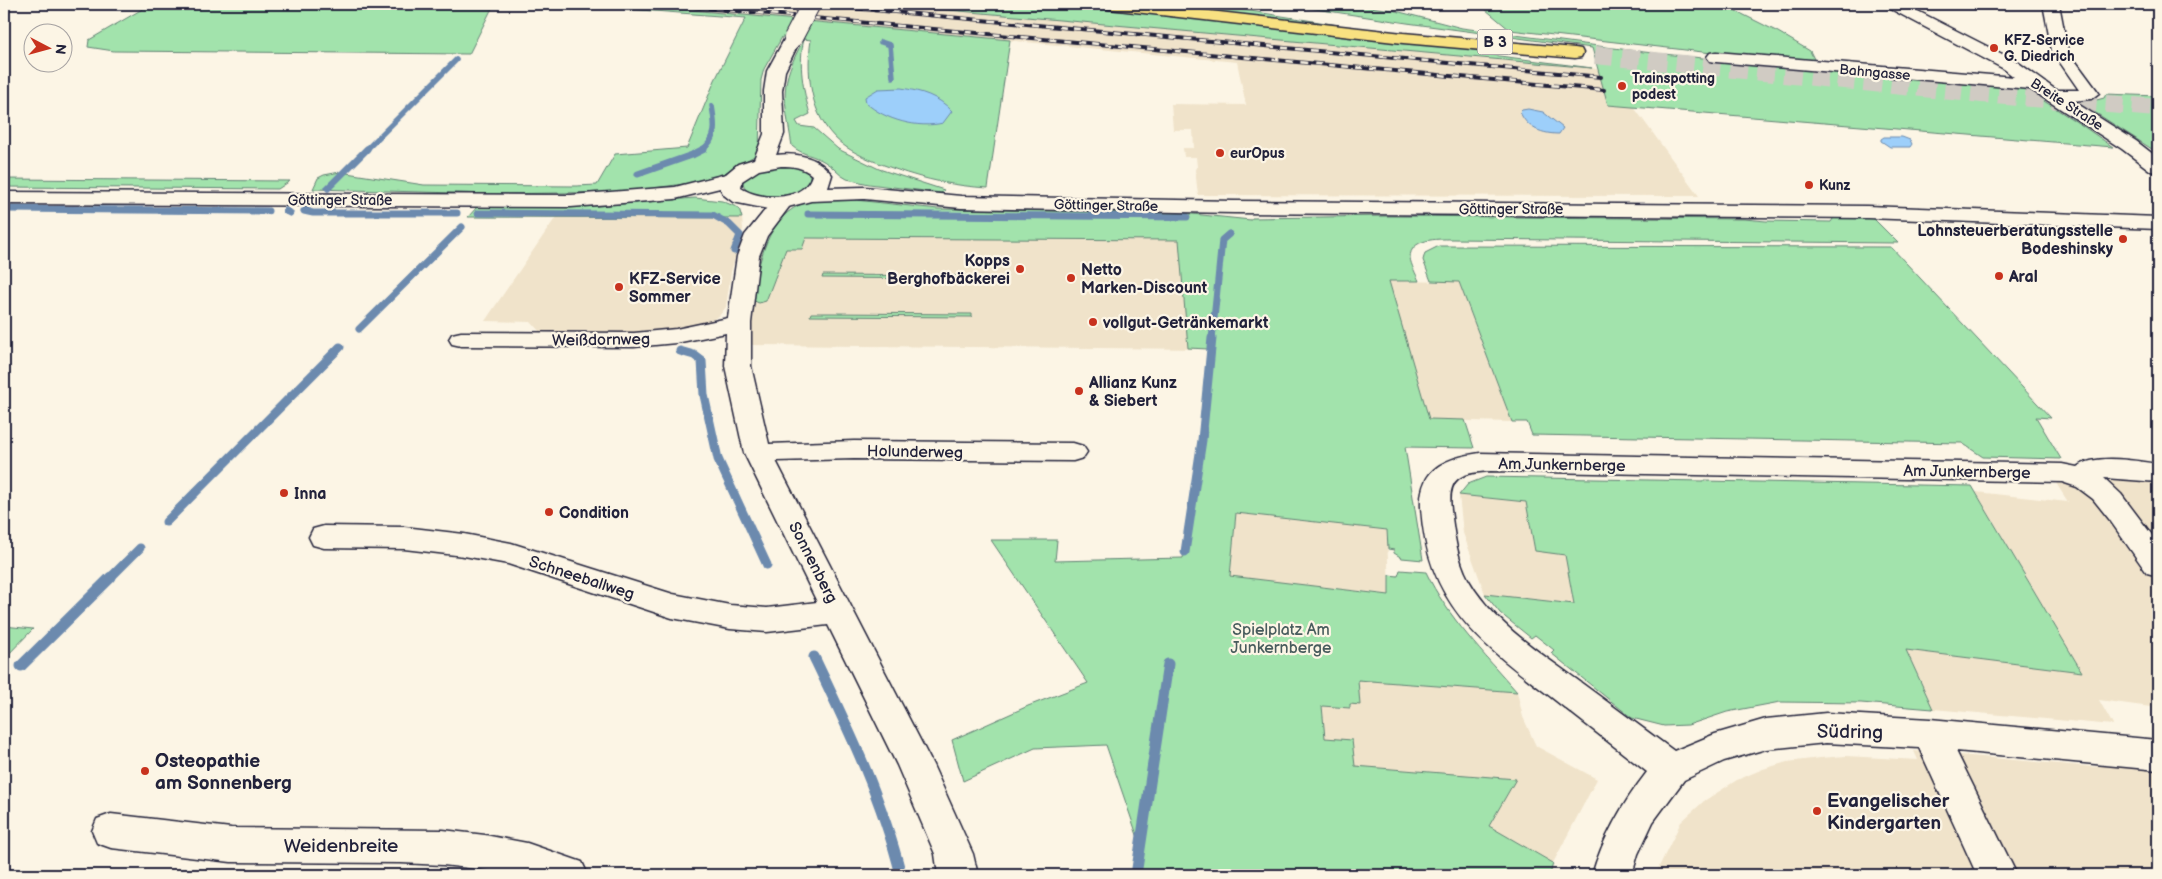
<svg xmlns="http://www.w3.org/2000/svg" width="2162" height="879" viewBox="0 0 2162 879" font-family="'Balsamiq Sans',sans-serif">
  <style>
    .built { fill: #f0e3ca }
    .green { fill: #a2e3ac; stroke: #628274 }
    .water { fill: #9dcffa; stroke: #6c8aae }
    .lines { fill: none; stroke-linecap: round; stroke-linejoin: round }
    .stream-far3 { stroke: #6c8aae; stroke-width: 5.5 }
    .stream-far2 { stroke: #6c8aae; stroke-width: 7 }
    .stream-far1 { stroke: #6c8aae; stroke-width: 9 }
    .stream { stroke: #6c8aae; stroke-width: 11 }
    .trunk-tunnel { stroke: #d0cbc3; stroke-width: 18; stroke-dasharray: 18 9; stroke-linecap: butt }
    .minor-casing { stroke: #22223b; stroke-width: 3 }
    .tertiary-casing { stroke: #22223b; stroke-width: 3 }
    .trunk-casing { stroke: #22223b; stroke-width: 3 }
    .minor { fill: #fcf5e5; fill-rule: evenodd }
    .tertiary { fill: #fcf5e5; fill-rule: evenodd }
    .trunk { fill: #f8e181; fill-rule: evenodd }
    .rail-casing { stroke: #22223b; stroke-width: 4 }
    .rail { stroke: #fcf5e5; stroke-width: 2.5; stroke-dasharray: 7; stroke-linecap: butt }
    .tertiary-bridge-casing { stroke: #22223b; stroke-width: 20; stroke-linecap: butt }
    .tertiary-bridge { stroke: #fcf5e5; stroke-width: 18 }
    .poi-dot { fill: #c8321e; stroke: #fcf5e5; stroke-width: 2 }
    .labels { text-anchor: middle; stroke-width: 4.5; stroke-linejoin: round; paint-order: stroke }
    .far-poi-label { font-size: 14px; font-weight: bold; fill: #22223b; stroke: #fcf5e5; text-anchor: start }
    .far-street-label { font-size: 14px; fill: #22223b; stroke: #fcf5e5 }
    .shield { fill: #fcf5e5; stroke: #63616e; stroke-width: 1 }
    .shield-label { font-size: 15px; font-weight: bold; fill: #22223b }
    .poi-label { font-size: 16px; font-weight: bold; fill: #22223b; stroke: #fcf5e5; text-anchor: start }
    .street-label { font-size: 16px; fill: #22223b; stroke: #fcf5e5 }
    .park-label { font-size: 16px; fill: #485c5d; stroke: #fcf5e5 }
    .near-street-label { font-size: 19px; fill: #22223b; stroke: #fcf5e5 }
    .near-poi-label { font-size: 19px; font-weight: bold; fill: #22223b; stroke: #fcf5e5; text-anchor: start }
  </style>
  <rect width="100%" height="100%" fill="#fcf5e5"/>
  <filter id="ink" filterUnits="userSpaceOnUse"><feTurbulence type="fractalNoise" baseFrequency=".02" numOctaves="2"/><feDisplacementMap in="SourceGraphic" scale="10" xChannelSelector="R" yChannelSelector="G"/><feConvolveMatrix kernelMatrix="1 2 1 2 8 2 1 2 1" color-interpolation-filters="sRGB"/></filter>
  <g filter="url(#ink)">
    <g class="built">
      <path d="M625,4h257l710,64 7,2 9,35 25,1 66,90 -501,-1 -3,-26 2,-2 -1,-10h-12l-1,-9h11l-1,-18h-20l-2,-26 75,1 -9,-43z"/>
      <path d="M556,217l186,1 1,11 -12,43 -5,35 -7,9 -20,11 -57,6h-101l-10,-11 -46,-1z"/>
      <path d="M770,238l450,1 -12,110 -456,-4 -3,-12 3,-33 8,-46z"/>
      <path d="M1388,281l71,1 53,140 -83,-2z"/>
      <path d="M2127,474l31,3v231l-59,-8 14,25 -180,-16 -27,-59 176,22 -106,-180 92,10 -12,-19 53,3 -3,-8 7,-3z"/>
      <path d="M1459,495l67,7 9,49 30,3 9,50 -89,-10 -22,-61z"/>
      <path d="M1236,513l151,17 2,65 -159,-18z"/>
      <path d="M1358,680l159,12 6,25 13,29 61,33 -44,84 -64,-37 26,-47 -161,-13 -29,-27 -3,-33 28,2z"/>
      <path d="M1914,751l181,16 63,-15v123h-503l26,-53 23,-21 33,-21 26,-11 24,-7 33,-4 26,-2 72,4z"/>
    </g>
    <g class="green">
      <path d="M151,4h343l-25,50 -355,-3 -26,-4 1,-7z"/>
      <path d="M561,4h64l385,36 -22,148c-33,-2 -62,-8 -93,-19 -17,-6 -34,-12 -49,-22 -34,-23 -41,-69 -35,-107l-7,-1c-6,25 -1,51 6,75l-14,7 3,5 15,2 24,21 41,20 65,21 -3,3 -72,-9 -22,-5c-9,-4 -13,-12 -22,-17 -11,-7 -23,-7 -33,-16 -8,-50 -14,-60 12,-107l-22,-2 -18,32 -3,11 -2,70 -3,5 -40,23 -17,4 -76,10 -129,2 -181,-5 5,-11 6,-3 16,-3 84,13 152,1 21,-1 18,-31 72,-6 28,-68 31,-62z"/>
      <path d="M882,4h199l382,44 20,4 1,2 108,14z"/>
      <path d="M1139,4h67l145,23h-4z"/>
      <path d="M1282,4h67l43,6 70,18 182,24 117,12 261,23 61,39 30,21 -505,-42 -16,-57 -185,-25z"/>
      <path d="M1479,4h96l3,2 26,-2h118l56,28 32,19 7,14 -307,-35z"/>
      <path d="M2106,94l52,2v57l-73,-47v-3l19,-5z"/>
      <path d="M788,165l11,2 11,8c2,26 -67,31 -67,6 11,-14 28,-14 45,-16z"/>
      <path d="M4,179l286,2 -12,8 -274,-2z"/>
      <path d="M695,198l27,3 17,7 3,10 -274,-1 9,-10 119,-1z"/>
      <path d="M846,199l92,10 244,4 69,7 1,-2 139,-2 353,3 22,2 65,1 4,-6 37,1 26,26 -447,-4c-13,0 -41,-1 -41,19 1,7 6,16 9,23h-30l40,138 36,1 9,28 -69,-1 18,113 -21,-2 -8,-5v-3l-6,-1 -1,-19 -151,-17 -6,63 159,19v-20l9,1 2,-6 26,2c21,45 59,83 91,120l-159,-12 2,25 -10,-1v4l-28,-2 3,32 27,2 3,26 161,13 -27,47 64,37 -3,12h-418l6,-37 -32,-93 -71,3 -72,33 -11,-41 76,-34 60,-23 -97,-143h66l-2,21 128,-3 12,-77 13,-132 -20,-1 -9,-108 -373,-2 -4,11h-16l-20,52 -7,2 -7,-3c7,-37 14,-85 55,-98 13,-3 26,-3 39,-3z"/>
      <path d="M1439,246l452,1 160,171 -15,-1 25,42 -78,-2 -21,-14 -430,-8 -5,-13h-15l-53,-140 -28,-1 -8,-21 2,-7z"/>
      <path d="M823,275l155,1 -1,2 -9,1 -146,-1z"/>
      <path d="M811,313h19l142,1v3l-162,-1z"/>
      <path d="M1486,477l486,9 110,186 -176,-22 27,59 -72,-6 -81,-1 -53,10 -39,13 -24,1 -32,-8 -81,-65 3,-3 -19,-15 -4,3 -31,-25 -15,-19 89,10 -9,-49 -30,-4 -9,-49 -67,-7 9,-11z"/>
      <path d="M4,626l29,3 -29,30z"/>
    </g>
    <g class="water">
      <path d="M901,88c20,3 37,8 51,23l-9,12c-25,6 -58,-3 -77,-20l-1,-6 13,-8z"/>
      <path d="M1528,109l15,3 20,16 -4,6c-16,0 -32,-5 -39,-22l2,-2z"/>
      <path d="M1884,137h18l8,3 2,4 -2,3h-20l-9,-6v-2z"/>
    </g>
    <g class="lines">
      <g class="stream-far3">
        <path d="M881,42l9,3 3,32"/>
        <path d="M366,150l90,-90"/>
        <path d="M702,150c16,-12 13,-26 10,-44"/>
      </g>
      <g class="stream-far2">
        <path d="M638,174l54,-19 12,-6"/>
        <path d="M328,188l39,-39"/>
        <path d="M4,209l264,2"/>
        <path d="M307,209l-3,2 9,2h144"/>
        <path d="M286,211l4,2"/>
        <path d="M478,213l235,2 16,9 11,11 -6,16"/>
        <path d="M808,214l379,3"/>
        <path d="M359,329l103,-102"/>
        <path d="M1212,339l10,-99 7,-6"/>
      </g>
      <g class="stream-far1">
        <path d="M680,351l14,4 8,6 2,34 14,64 49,106"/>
        <path d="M166,522l174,-175"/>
        <path d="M1185,552l17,-112 10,-102"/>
        <path d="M110,578l30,-30"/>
      </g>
      <g class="stream">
        <path d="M814,657c34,71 68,141 87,218"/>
        <path d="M21,666l90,-89"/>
        <path d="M1136,875l32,-211"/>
      </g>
      <path class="trunk-tunnel" d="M1595,55l387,39 176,14"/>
      <g class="minor-casing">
        <g id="minor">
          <path d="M1885,4h19l112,57 40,29h23l-27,-39 -9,-47h16l9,47 31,42 -8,6 -18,2 63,40 22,17v15l-7,-2 -29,-22 -92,-60 -314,-27 -6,-1 -3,-4 3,-4 6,-1 298,25 -10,-8 -117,-62z"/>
          <path d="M781,197l7,2 4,4 -25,33 -8,20 -8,67v43l18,78 85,-3 219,2 10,3 4,6 -4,6 -10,3 -219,-2 -78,2 157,304 40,89 5,21h-40l-3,-21 -38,-89 -69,-140 -61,7 -37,-3 -58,-11 -164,-54 -44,-8 -60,-7 -80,-1 -11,-3 -4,-8 4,-8 11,-3 80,1 60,7 47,9 162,51 57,11 37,3 50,-6 -73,-149 -19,-87 1,-33 -50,10 -42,4 -173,-1 -9,-2 -3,-5 3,-5 9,-2 173,1 42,-4 52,-11 9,-62 8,-21 29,-36z"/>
          <path d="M1480,453l582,11 15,3c19,-14 59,-6 81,-3v18l-54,-4 17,16 37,49v33l-11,-3 -38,-54 -16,-20 -16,-12 -15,-5 -571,-11c-30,2 -44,5 -40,39 3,23 6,49 17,69 24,43 70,72 108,100 33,24 65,48 98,72l41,-17 51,-15 60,-6 104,6 228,21v30l-202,-19 61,124h-40l-58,-127 -93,-5 -60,6 -42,12 -40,19 -31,42 -15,32 -6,21h-40c11,-38 31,-72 55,-103 -32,-25 -64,-50 -96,-75 -71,-54 -124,-93 -130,-190 -2,-39 25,-49 59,-54z"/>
          <path d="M111,814l120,14 212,2 42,5 42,8 55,19 6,13h-78l-25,-5 -42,-5 -42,-2 -170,-1 -120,-14 -14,-5 -5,-12 5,-12z"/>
        </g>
      </g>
      <g class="tertiary-casing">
        <path id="tertiary" d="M793,33l6,1 2,4 -16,33 -3,20 2,43 -8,21c21,-3 43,2 56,20l-4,13 36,-1 97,9 273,5 633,5 291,11v12l-291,-11 -633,-5 -273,-5 -97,-9 -53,2 -27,7 -16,1 -35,-7 -9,-7 -4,-7 -45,11 -104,8 -567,-3v-12l567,3 104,-8 51,-13 12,-10 16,-5 10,-25v-43l3,-20 18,-33 2,-4zM781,166c12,0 22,1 31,9 -8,27 -51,26 -71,13l1,-7 17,-11z"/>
      </g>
      <g class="trunk-casing">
        <path id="trunk" d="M1101,4h47l255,29 172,15 6,1 2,4 -2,4 -6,1 -172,-15 -294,-34 -6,-2z"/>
      </g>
      <use href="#minor" class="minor"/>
      <use href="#tertiary" class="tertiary"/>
      <use href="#trunk" class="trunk"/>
      <g class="rail-casing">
        <g id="rail">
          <path d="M659,4l945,86"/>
          <path d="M808,4l793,73"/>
        </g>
      </g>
      <use href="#rail" class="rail"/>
      <g class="tertiary-bridge-casing">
        <path id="tertiary-bridge" d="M793,38l18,-34"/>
      </g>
      <use href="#tertiary-bridge" class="tertiary-bridge"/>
    </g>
  </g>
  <g class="poi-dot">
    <circle cx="1994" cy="48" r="5"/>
    <circle cx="1622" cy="86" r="5"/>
    <circle cx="1220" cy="153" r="5"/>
    <circle cx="1809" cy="185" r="5"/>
    <circle cx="2123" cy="239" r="5"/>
    <circle cx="1020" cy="269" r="5"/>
    <circle cx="1999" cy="276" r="5"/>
    <circle cx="1071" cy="278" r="5"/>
    <circle cx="619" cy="287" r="5"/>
    <circle cx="1093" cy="322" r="5"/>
    <circle cx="1079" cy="391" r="5"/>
    <circle cx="284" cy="493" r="5"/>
    <circle cx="549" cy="512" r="5"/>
    <circle cx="145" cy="771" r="5"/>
    <circle cx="1817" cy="811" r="5"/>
  </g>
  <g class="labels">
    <g class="far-poi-label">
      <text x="2004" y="45">KFZ-Service<tspan x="2004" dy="16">G. Diedrich</tspan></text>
      <text x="1632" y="83">Trainspotting<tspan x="1632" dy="16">podest</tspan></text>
      <text x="1230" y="158">eurOpus</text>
      <text x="1819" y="190">Kunz</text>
    </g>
    <g class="far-street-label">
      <text transform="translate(1875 72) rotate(5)" y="5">Bahngasse</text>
      <text transform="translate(2067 104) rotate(33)" y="5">Breite Straße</text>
      <text x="340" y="205">Göttinger Straße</text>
      <text transform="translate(1106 205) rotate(1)" y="5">Göttinger Straße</text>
      <text x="1511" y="214">Göttinger Straße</text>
    </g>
    <rect class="shield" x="1477.5" y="29.5" width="35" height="25" rx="4"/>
    <g class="shield-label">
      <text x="1495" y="47">B 3</text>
    </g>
    <g class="poi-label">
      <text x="2113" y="236" text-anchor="end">Lohnsteuerberatungsstelle<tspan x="2113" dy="18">Bodeshinsky</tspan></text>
      <text x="1010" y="266" text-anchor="end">Kopps<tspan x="1010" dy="18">Berghofbäckerei</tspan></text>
      <text x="1081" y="275">Netto<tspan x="1081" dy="18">Marken-Discount</tspan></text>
      <text x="2009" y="282">Aral</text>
      <text x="629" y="284">KFZ-Service<tspan x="629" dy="18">Sommer</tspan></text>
      <text x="1103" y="328">vollgut-Getränkemarkt</text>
      <text x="1089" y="388">Allianz Kunz<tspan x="1089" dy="18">&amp; Siebert</tspan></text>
      <text x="294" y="499">Inna</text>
      <text x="559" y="518">Condition</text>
    </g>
    <g class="street-label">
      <text transform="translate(601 339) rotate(-1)" y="6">Weißdornweg</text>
      <text transform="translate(915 451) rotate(1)" y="6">Holunderweg</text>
      <text transform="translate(1562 464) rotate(1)" y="6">Am Junkernberge</text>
      <text transform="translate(1967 471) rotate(1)" y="6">Am Junkernberge</text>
      <text transform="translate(814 562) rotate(63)" y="6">Sonnenberg</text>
      <text transform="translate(582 577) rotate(18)" y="6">Schneeballweg</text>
    </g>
    <g class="park-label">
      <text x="1281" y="635">Spielplatz Am<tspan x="1281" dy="18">Junkernberge</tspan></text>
    </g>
    <g class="near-street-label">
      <text transform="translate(1850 731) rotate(1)" y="7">Südring</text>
      <text x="341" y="852">Weidenbreite</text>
    </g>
    <g class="near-poi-label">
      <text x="155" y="767">Osteopathie<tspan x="155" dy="22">am Sonnenberg</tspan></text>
      <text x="1827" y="807">Evangelischer<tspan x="1827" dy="22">Kindergarten</tspan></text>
    </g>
  </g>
  <rect width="2162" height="879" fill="none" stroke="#fcf5e5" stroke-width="20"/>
  <rect x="10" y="10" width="2142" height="859" fill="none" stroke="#22223b" stroke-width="2" filter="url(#ink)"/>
  <g transform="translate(48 48) rotate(96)"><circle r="24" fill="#fcf5e5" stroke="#a5a1a1"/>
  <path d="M0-4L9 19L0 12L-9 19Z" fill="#c8321e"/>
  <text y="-8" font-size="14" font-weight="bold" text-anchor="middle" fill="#22223b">N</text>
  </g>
</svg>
